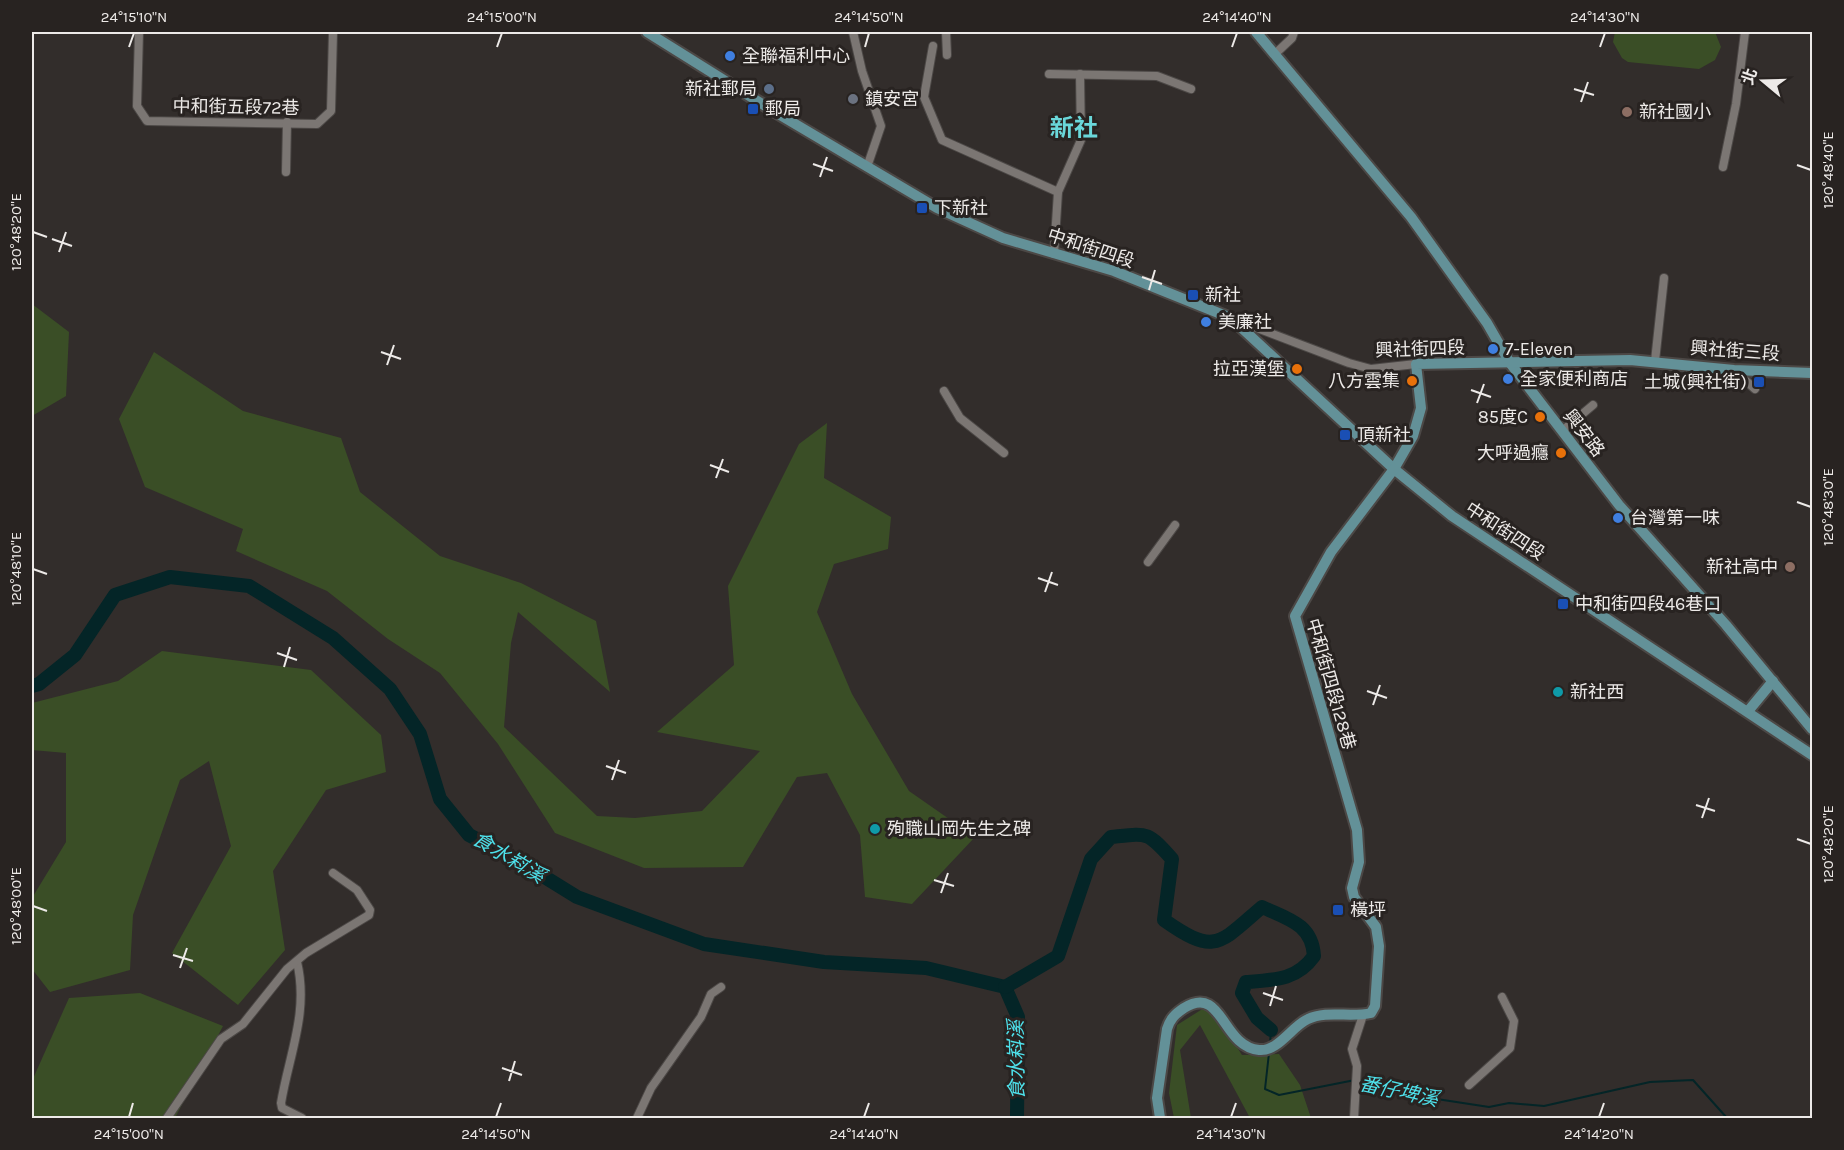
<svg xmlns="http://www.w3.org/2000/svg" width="1844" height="1150" viewBox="0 0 1844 1150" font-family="Karla,'Noto Sans TC',sans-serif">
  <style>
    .green { fill: #3a4e26 }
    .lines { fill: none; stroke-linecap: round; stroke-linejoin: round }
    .stream { stroke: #042527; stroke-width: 2 }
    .river { stroke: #042527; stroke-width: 14 }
    .street-casing { stroke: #4c4846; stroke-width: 10 }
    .secondary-casing { stroke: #4c4846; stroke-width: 14 }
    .street { stroke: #7b7673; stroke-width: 8 }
    .secondary { stroke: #639198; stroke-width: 10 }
    .ticks { fill: none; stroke: #edeae8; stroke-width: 2 }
    .shop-dot { fill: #3f7fe0; stroke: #282321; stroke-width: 2 }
    .service-dot { fill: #5c6f8a; stroke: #282321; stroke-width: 2 }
    .worship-dot { fill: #6b7280; stroke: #282321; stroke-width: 2 }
    .transit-dot { fill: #1a4fb4; stroke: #282321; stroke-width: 2 }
    .education-dot { fill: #8d6e63; stroke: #282321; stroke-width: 2 }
    .food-dot { fill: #e8710a; stroke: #282321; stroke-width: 2 }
    .culture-dot { fill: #0f9aa8; stroke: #282321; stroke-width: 2 }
    .labels { text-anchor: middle; stroke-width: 6; stroke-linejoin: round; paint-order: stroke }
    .poi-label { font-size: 18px; fill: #edeae8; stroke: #282321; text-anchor: start }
    .street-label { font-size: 18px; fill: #edeae8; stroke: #282321 }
    .water-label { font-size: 20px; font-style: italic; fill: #4ee1eb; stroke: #282321 }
    .district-label { font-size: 24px; font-weight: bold; fill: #6ad7da; stroke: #282321 }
    .neatline { fill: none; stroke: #edeae8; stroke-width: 2 }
    .ticks-label { font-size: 15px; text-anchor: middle; fill: #edeae8 }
  </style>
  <rect width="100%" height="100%" fill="#322d2b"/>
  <g class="green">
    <path d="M1615,32h100l6,15 -6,13 -16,9 -71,-7 -6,-4 -9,-16z"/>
    <path d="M32,304l37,28 -3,64 -34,20z"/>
    <path d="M154,352l89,59 98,27 19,54 80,64 81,27 75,38 14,71 -92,-80 -7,31 -7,84 93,89 38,2 67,-7 58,-60 -103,-19 77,-67 -6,-79 71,-142 28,-21 -3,55 67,39 -3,32 -54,15 -17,48 35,82 57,97 66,46 -63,67 -47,-7 -5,-62 -33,-62 -30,4 -54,90 -99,1 -89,-35 -57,-89 -58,-71 -52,-34 -61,-48 -91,-40 7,-22 -98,-42 -26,-68z"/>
    <path d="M162,651l149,19 70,65 5,37 -60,18 -53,81 12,79 -47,55 -66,-52 59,-107 -22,-85 -29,19 -47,135 -3,55 -80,22 -18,-23v-71l34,-56v-89l-34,-3v-47l86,-22z"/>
    <path d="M140,993l83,33 -48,92h-143v-37l37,-83z"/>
    <path d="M1204,1008l20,19 18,28 37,-1 21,31 11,33h-61l-50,-93 -20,25 11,68h-17l-5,-25 8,-68z"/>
  </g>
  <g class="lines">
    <g class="stream">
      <path d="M1270,1044l1,-14"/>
      <path d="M1269,1053l-4,36 14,6 76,-15 23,10 111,17 20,-4 35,3 106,-24 43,-2 34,38"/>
    </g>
    <g class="river">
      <path d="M32,686l7,-2 36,-29 40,-60 55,-18 79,9 84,52 57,51 30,45 20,65 29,36 53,28 55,34 127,47 120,18 102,6 79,19 13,30 -1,101"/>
      <path d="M1005,987l53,-31 33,-97 20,-22c37,-4 36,-6 61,22l-8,61c51,36 55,24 98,-13 26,12 50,17 52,49 -17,24 -39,24 -68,26l-4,11 15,25 14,12"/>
    </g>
    <g class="street-casing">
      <g id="street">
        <path d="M139,32l-2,74 10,15 170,3 14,-13 2,-79"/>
        <path d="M853,32l9,39 19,55 -14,41"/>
        <path d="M946,32l1,23"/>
        <path d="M933,46l-9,51 18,43 116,52"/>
        <path d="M1276,53l16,-15 2,-6"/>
        <path d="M1049,74l108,2 34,13"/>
        <path d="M1723,167l13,-63 9,-72"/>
        <path d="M286,172l1,-50"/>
        <path d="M1054,254l4,-62 23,-52 -1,-66"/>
        <path d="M1236,320l113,43 22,6 45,-5"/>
        <path d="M1655,361l9,-83"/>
        <path d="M1734,370l21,19"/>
        <path d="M944,391l16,27 44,35"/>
        <path d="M1562,431l31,-26"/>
        <path d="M1148,562l27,-37"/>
        <path d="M297,962c12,50 -8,93 -16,141l1,5 20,10"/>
        <path d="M1469,1085l41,-37 4,-27 -12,-24"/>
        <path d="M167,1118l54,-79 22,-15 44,-55 19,-16 63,-38 1,-5 -13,-20 -24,-17"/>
        <path d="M637,1118l14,-30 50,-71 10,-23 10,-7"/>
        <path d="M1354,1118l3,-52 -5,-17 11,-34"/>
      </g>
    </g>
    <g class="secondary-casing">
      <g id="secondary">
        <path d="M647,32l128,80 162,96 66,30 111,33 117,47 163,151 58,47 360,239"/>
        <path d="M1256,32l155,185 76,106 23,40 109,142 107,120 86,104"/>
        <path d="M1749,710l24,-29"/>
        <path d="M1160,1118l-3,-20 10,-69c3,-10 8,-15 17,-21 39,-24 37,38 75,42 19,2 33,-24 49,-31 19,-9 43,-1 63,-6l4,-7 4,-60 -3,-19 -22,-30 -2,-9 7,-26 -2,-32 -62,-214 36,-64 63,-83 19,-33 8,-28 -5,-44 214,-4 104,10 78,3"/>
      </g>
    </g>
    <use href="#street" class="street"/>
    <use href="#secondary" class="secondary"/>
  </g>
  <path class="ticks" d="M129,47l5,-14M497,47l5,-14M865,47l4,-14M1232,47l5,-14M1600,47l5,-14M1574,89l20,6M1581,102l7,-20M813,164l20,7M1797,165l14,5M820,177l7,-20M33,232l14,5M52,239l20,7M59,252l7,-20M1142,277l20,7M1149,290l6,-20M381,352l20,7M387,365l7,-20M1471,390l20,7M1477,403l7,-19M710,465l19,7M716,478l7,-19M1797,502l14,5M33,569l14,5M1038,578l20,7M1045,592l7,-20M277,653l20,7M284,667l6,-20M1367,691l20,7M1373,705l7,-20M606,766l20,7M612,780l7,-20M1696,805l19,6M1702,818l7,-20M1797,839l14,5M934,880l20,6M941,893l7,-20M33,906l14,5M173,955l20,6M180,968l7,-20M1263,993l20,7M1270,1006l6,-20M502,1068l20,7M509,1081l6,-20M129,1117l4,-14M496,1117l5,-14M864,1117l5,-14M1231,1117l5,-14M1599,1117l5,-14"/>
  <g class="shop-dot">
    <circle cx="730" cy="56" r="6"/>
    <circle cx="1206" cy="322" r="6"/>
    <circle cx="1493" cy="349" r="6"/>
    <circle cx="1508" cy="379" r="6"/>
    <circle cx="1618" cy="518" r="6"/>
  </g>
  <circle class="service-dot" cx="769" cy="89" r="6"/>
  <circle class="worship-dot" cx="853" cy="99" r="6"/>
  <g class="transit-dot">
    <rect x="747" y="103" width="12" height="12" rx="3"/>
    <rect x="916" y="202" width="12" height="12" rx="3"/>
    <rect x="1187" y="289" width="12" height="12" rx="3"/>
    <rect x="1753" y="376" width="12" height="12" rx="3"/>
    <rect x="1339" y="429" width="12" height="12" rx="3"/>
    <rect x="1557" y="598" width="12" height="12" rx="3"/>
    <rect x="1332" y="904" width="12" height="12" rx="3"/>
  </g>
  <g class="education-dot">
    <circle cx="1627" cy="112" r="6"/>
    <circle cx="1790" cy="567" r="6"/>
  </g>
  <g class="food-dot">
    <circle cx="1297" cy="369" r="6"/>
    <circle cx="1412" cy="381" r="6"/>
    <circle cx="1540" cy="417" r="6"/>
    <circle cx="1561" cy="453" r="6"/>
  </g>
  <g class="culture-dot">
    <circle cx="1558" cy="692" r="6"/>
    <circle cx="875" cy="829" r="6"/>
  </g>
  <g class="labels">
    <g class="poi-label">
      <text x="742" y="62">全聯福利中心</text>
      <text x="757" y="95" text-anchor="end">新社郵局</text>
      <text x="865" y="105">鎮安宮</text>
      <text x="765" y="115">郵局</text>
      <text x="1639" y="118">新社國小</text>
      <text x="934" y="214">下新社</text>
      <text x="1205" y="301">新社</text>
      <text x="1218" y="328">美廉社</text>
      <text x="1505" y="355">7-Eleven</text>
      <text x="1285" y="375" text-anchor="end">拉亞漢堡</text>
      <text x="1520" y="385">全家便利商店</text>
      <text x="1400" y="387" text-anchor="end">八方雲集</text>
      <text x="1747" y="388" text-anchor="end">土城(興社街)</text>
      <text x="1528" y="423" text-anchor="end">85度C</text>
      <text x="1357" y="441">頂新社</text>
      <text x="1549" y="459" text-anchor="end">大呼過癮</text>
      <text x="1630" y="524">台灣第一味</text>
      <text x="1778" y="573" text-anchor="end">新社高中</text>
      <text x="1575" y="610">中和街四段46巷口</text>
      <text x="1570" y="698">新社西</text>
      <text x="887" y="835">殉職山岡先生之碑</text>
      <text x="1350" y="916">橫坪</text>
    </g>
    <g class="street-label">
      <text transform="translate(236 107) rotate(1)" y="6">中和街五段72巷</text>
      <text transform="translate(1091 248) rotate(18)" y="6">中和街四段</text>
      <text transform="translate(1420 349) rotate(-2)" y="6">興社街四段</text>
      <text transform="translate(1735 351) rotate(4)" y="6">興社街三段</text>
      <text transform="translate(1584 433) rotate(52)" y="6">興安路</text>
      <text transform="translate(1505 531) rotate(33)" y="6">中和街四段</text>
      <text transform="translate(1331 684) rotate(74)" y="6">中和街四段128巷</text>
    </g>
    <g class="water-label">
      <text transform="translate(509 857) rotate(31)" y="7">食水嵙溪</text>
      <text transform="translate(1016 1060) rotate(-91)" y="7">食水嵙溪</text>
      <text transform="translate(1399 1091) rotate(12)" y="7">番仔埤溪</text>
    </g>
    <g class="district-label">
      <text x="1074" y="136">新社</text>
    </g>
  </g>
  <rect width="1844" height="1150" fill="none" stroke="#282321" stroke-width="66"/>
  <g transform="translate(1763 81) rotate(289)" stroke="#282321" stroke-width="4.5" paint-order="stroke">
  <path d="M0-4.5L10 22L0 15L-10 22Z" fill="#edeae8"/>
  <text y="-9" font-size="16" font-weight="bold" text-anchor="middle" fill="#edeae8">北</text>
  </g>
  <rect x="33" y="33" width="1778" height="1084" class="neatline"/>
  <g class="ticks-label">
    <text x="134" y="22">24°15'10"N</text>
    <text x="502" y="22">24°15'00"N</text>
    <text x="869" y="22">24°14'50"N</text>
    <text x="1237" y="22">24°14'40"N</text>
    <text x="1605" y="22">24°14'30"N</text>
    <text transform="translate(1828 170) rotate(-90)" y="5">120°48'40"E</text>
    <text transform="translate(16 232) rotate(-90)" y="5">120°48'20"E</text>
    <text transform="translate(1828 507) rotate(-90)" y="5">120°48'30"E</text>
    <text transform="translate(16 569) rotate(-90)" y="5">120°48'10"E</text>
    <text transform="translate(1828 844) rotate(-90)" y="5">120°48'20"E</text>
    <text transform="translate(16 906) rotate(-90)" y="5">120°48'00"E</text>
    <text x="129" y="1139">24°15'00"N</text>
    <text x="496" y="1139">24°14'50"N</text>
    <text x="864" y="1139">24°14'40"N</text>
    <text x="1231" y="1139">24°14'30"N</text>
    <text x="1599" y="1139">24°14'20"N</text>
  </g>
</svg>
